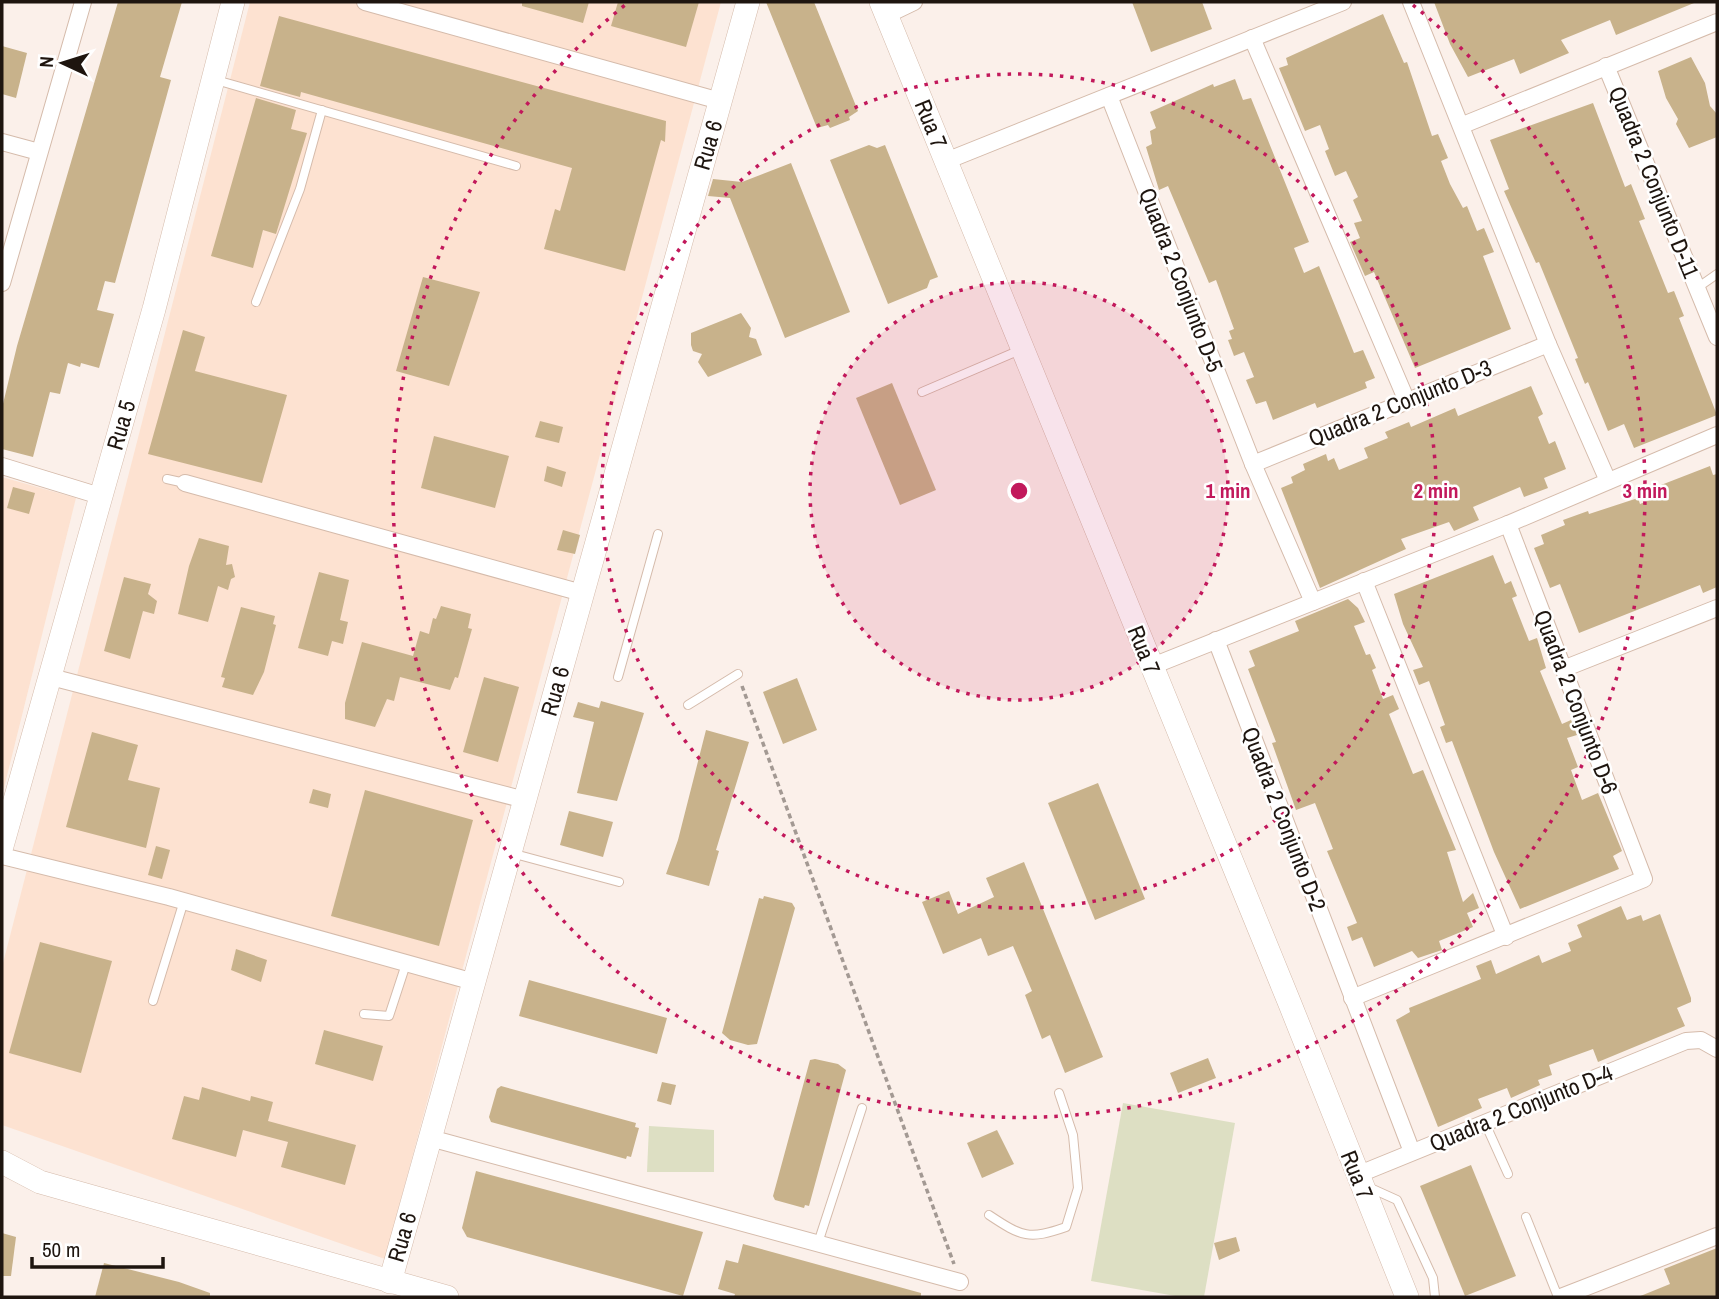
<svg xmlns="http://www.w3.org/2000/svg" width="1719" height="1299" viewBox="0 0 1719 1299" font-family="'Archivo Narrow',sans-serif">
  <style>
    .built { fill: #fde2d1 }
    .green { fill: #dddfc3 }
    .building { fill: #c8b28b }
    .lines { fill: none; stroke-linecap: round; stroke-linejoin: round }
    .lane-casing { stroke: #d5bbab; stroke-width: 10 }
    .street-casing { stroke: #d5bbab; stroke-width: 18 }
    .secondary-casing { stroke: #d5bbab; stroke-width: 24 }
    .path { stroke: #a39993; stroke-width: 3.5; stroke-dasharray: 5 3.5; stroke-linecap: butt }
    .lane { stroke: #fff; stroke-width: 8 }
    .street { stroke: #fff; stroke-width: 16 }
    .secondary { stroke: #fff; stroke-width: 23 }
    .ring { fill: none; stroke: #c2185b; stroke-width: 3.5; stroke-dasharray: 3.5 7 }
    .labels { text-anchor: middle; stroke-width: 5; stroke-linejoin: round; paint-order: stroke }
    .street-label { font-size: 23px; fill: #1e150f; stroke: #fff }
    .centre { fill: #c2185b; stroke: #fff; stroke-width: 3.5 }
    .ring-label { font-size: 21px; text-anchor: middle; font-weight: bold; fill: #c2185b; stroke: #fff; stroke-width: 5; stroke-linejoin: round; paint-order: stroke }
  </style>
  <rect width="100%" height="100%" fill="#fbf0ea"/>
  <g class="built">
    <path d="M250,2h471l-336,1257 -383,-134v-158z"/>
    <path d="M2,477l74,21 -74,298z"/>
  </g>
  <g class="green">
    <path d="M1123,1103l112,20 -31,174h-23l-90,-16z"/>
    <path d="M649,1126l65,4v42h-67z"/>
  </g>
  <g class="building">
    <path d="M118,2h64l-22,75 11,3 -56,203 -10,-2 -8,29 17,4 -15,54 -18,-5 -1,4 -12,-4 -8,31 -10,-2 -17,65 -31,-8v-41l15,-62z"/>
    <path d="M522,2h67l-6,21 -61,-17z"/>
    <path d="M618,2h81l-13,45 -75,-21z"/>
    <path d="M766,2h48l44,109 -9,6 1,3 -20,8 -2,-3 -11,3z"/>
    <path d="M1132,2h70l10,27 -61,23z"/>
    <path d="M1434,2h260v1l-78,32 -6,-15 -49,20 8,13 -49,21 -6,-15 -46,18 -18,-33z"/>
    <path d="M1383,14l21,49 3,-1 25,74 6,-2 10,24 -7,3 9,23 13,24 4,-2 10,25 7,-3 10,24 -11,4 28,73 -96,39 -41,-96 -9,4 -15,-34 10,-4 -6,-15 8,-2 -9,-21 5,-3 -12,-26 -11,5 -10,-25 4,-2 -9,-24 -15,6 -26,-63 9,-3 -2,-7z"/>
    <path d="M279,16l387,105 -1,21 -4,-2 -36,131 -81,-22 11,-40 5,2 12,-43 -271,-76 -1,5 -40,-11z"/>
    <path d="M2,46l25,7 -11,45 -14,-4z"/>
    <path d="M1691,57l14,26 5,23 7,8v23l-28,11 -13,-24 2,-5 -12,-21 -8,-27z"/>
    <path d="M1235,79l8,21 8,-2 58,144 -15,6 10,25 15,-7 35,87 9,-3 12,28 -10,4 2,6 -50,20 -2,-5 -42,17 -7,-19 -10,3 -10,-24 8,-3 -10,-25 -10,4 -6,-16 4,-1 -3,-8 5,-2 -18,-49 -7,3 -41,-97 -9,4 -13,-43 6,-3 -2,-13 6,-3 -6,-16 63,-28 1,3z"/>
    <path d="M256,98l40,12 -5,19 16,4 -31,101 -13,-4 -10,38 -42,-12z"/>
    <path d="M1593,103l32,84 6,-3 14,35 -6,2 29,72 6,-2 10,25 -5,2 38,97 -83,33 -10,-24 -16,7 -20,-49 -3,2 -10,-25 3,-1 -39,-96 -3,1 -32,-72 5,-2 -19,-49z"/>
    <path d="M869,145l8,3 8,-3 53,132 -8,3 -3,8 -39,16 -58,-144z"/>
    <path d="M791,163l59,149 -65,26 -55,-140 -22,-2 5,-17 29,3z"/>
    <path d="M423,277l57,15 -31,94 -53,-15z"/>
    <path d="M741,313l10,15 -2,9 7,2 6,16 -54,22 -10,-15 4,-8 -9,-3 -2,-6v-12z"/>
    <path d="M183,330l22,7 -10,34 92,24 -25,88 -114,-29z"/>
    <path d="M892,383l44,107 -36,15 -44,-107z"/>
    <path d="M1531,386l12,28 -5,3 11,27 6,-3 11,28 -22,9 4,10 -24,9 -4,-10 -47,20 6,13 -25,11 -5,-9 -48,17 5,10 -86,39 -39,-100 12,-5 -2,-6 14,-7 -2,-6 23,-10 2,7 6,-3 5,12 29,-12 -4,-10 24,-10 -3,-6 24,-10 2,5 44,-19 3,8z"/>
    <path d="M540,421l23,6 -4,16 -24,-6z"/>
    <path d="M434,436l75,20 -14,52 -74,-20z"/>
    <path d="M547,466l19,6 -4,15 -18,-6z"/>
    <path d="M1710,466l3,9 4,-1v113l-14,6 -3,-8 -121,48 -19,-49 -10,4 -16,-40 10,-4 -3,-9 24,-10 -2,-5 25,-9 1,3 49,-16 2,6 24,-10 -3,-9z"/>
    <path d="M13,487l22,6 -6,21 -22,-6z"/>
    <path d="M563,530l17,5 -5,19 -18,-4z"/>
    <path d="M199,538l30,8 -3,19 6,-1 3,13 -4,2 -3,11 -10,-4 -10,36 -30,-8 11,-48z"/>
    <path d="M1493,555l12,29 6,-3 6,15 -5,2 17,43 8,-3 9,30 -6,3 22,53 9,-4 6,15 -10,3 11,29 -7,3 11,30 16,-7 24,58 -9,5 6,13 -99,40 -26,-57 -42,-111 -6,2 -6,-16 5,-2 -16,-44 -10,4 -6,-15 10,-3 -20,-43 -9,-30z"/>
    <path d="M319,572l30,8 -9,40 8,2 -5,22 -11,-3 -4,15 -30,-8z"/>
    <path d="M124,577l27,7 -3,10 9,7 -3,13 -11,-3 -13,48 -26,-8z"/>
    <path d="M1348,599l10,9 7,14 -11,4 12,29 4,-1 6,14 -4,2 11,29 10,-4 6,14 -10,5 24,60 10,-4 33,80 -9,2 16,50 10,-9 6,15 -12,5 6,14 -34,14 3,9 -24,8 -6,-7 -38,16 -12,-30 -10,4 -5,-14 10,-4 -30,-72 6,-2 -18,-46 -19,7 -24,-67 4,-1 -28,-73 7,-3 -6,-15 50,-20 -4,-10z"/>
    <path d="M441,606l30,8 -3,14 4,1 -14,49 -3,-1 -5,13 -50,-13 -6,24 -7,-2 -12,28 -30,-8v-16l17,-61 51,14 7,-25 9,3 4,-16 3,1z"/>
    <path d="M241,607l34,9 -2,8 3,1 -12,47 -11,23 -31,-8 3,-9 -4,-1z"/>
    <path d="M484,677l35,10 -21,75 -35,-10z"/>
    <path d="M797,678l20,52 -34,14 -20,-52z"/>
    <path d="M601,701l43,12 -27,88 -40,-8 17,-71 -21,-5 5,-15 21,6z"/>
    <path d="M706,730l43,12 -33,108 3,1 -10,35 -43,-12 12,-34z"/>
    <path d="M92,732l46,13 -10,35 32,8 -14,60 -80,-21z"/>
    <path d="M1098,783l47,116 -50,21 -47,-117z"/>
    <path d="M313,789l18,5 -3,14 -19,-5z"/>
    <path d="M365,790l108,30 -34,126 -108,-30z"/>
    <path d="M569,811l44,11 -10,35 -43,-12z"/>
    <path d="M156,846l14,4 -8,29 -14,-4z"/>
    <path d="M1024,862l79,195 -38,16 -15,-38 -8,4 -17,-44 7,-4 -19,-45 -25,10 -7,-18 -38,16 -21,-52 27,-11 9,23 36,-17 -8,-19z"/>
    <path d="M764,896l28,7 3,5 -38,136 -9,1 -18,-5 -8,-7 37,-135 4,1z"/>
    <path d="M1621,906l6,14 14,-5 2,6 17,-7 31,84v4l-14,6 8,18 -87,36 -5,-13 -44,16 3,10 -14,5 2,5 -29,13 -4,-10 -29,11 4,9 -44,19 -42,-107 14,-8 -1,-4 72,-29 -5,-13 15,-6 5,14 43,-19 3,8 29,-12 -3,-8 14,-6 -5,-12z"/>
    <path d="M40,942l72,19 -31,112 -72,-20z"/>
    <path d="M236,949l31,11 -6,22 -30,-12z"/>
    <path d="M529,980l138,38 -10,36 -138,-38z"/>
    <path d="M324,1030l59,16 -10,35 -58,-17z"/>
    <path d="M1208,1058l8,20 -38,15 -8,-20z"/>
    <path d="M815,1059l23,5 8,6 -37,136 -4,-1 -1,3 -29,-8 -2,-4 37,-136z"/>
    <path d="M662,1082l14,3 -5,20 -14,-4z"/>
    <path d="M501,1086l135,37 -1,4 4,1 -8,29 -4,-1 -1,3 -135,-37 -2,-5 8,-28z"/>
    <path d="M202,1087l48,14 1,-5 22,6 -5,19 88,24 -11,40 -64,-18 7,-25 -45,-12 -7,27 -64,-18 12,-43 15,4z"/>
    <path d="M997,1130l17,34 -32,14 -15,-35z"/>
    <path d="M1471,1165l45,111 -51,20 -45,-110z"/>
    <path d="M476,1171l227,61 -20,64 -216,-59 -5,-9z"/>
    <path d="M2,1233l14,4 -5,39h-9z"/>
    <path d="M1236,1237l4,14 -21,9 -5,-17z"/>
    <path d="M743,1244l178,49v4h-187l1,-3 -17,-5 8,-29 12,3z"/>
    <path d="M1717,1248v49h-79l32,-13 -6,-15z"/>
    <path d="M104,1263l75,19 31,11v4h-115z"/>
  </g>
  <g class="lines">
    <g class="lane-casing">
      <g id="lane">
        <path d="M216,80l300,86"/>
        <path d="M1697,288l20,-14"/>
        <path d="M256,302l44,-113 22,-79"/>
        <path d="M922,392l98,-42"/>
        <path d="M167,479l18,4"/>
        <path d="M618,677l40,-143"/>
        <path d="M688,705l50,-31"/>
        <path d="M511,853l108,29"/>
        <path d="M153,1001l30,-97"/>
        <path d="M364,1014l25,2 17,-52"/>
        <path d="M1485,1123l23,51"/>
        <path d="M1366,1186l31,14 36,78 2,19"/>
        <path d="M989,1215c33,22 40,25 77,12l12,-39 -5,-53 -14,-42"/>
        <path d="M1526,1217l32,80"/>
        <path d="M818,1243l44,-135"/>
      </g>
    </g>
    <g class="street-casing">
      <g id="street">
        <path d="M365,2l355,99"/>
        <path d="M1411,2l137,342 60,137"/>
        <path d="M887,15l27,-13"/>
        <path d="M1252,38l154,361"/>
        <path d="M1606,66l111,271"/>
        <path d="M1109,96l144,368 60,138"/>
        <path d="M1463,125l254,-103"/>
        <path d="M2,142l37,10"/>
        <path d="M946,161l397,-159"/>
        <path d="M2,283l81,-281"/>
        <path d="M1253,464l295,-120"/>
        <path d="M2,466l98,30"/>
        <path d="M185,483l397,110"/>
        <path d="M1364,581l142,356"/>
        <path d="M1216,640l196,512"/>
        <path d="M1150,667l358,-143 209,-89"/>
        <path d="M1563,669l154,-61"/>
        <path d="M51,677l474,123"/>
        <path d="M2,856l167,41 305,85"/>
        <path d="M1352,998l292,-119 -136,-355"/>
        <path d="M430,1138l530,144"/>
        <path d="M1357,1175l329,-134 15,-1 16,9"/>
        <path d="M1561,1297l156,-61"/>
      </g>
    </g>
    <g class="secondary-casing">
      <g id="secondary">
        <path d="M881,2l409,1002 117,293"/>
        <path d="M2,846l152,-537 79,-307"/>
        <path d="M2,1162l38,20 407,115"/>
        <path d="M390,1282l358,-1280"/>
      </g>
    </g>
    <path class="path" d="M742,686l212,578"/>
    <use href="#lane" class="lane"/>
    <use href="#street" class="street"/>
    <use href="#secondary" class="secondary"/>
  </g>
  <circle cx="1019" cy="491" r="209" fill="#c2185b" fill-opacity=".12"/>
  <g class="ring">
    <circle cx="1019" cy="491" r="209"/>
    <circle cx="1019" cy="491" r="417"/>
    <path d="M1413 5A626 626 0 1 1 625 5"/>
  </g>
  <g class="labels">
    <g class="street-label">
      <text transform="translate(931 124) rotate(68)" y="8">Rua 7</text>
      <text transform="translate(708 145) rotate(-74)" y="8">Rua 6</text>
      <text transform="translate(1654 182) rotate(68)" y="8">Quadra 2 Conjunto D-11</text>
      <text transform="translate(1181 280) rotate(69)" y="8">Quadra 2 Conjunto D-5</text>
      <text transform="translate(1400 403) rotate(-22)" y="8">Quadra 2 Conjunto D-3</text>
      <text transform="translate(121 425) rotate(-74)" y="8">Rua 5</text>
      <text transform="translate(1144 650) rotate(68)" y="8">Rua 7</text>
      <text transform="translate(555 691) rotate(-74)" y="8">Rua 6</text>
      <text transform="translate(1576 702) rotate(69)" y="8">Quadra 2 Conjunto D-6</text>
      <text transform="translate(1284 819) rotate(69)" y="8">Quadra 2 Conjunto D-2</text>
      <text transform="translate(1521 1108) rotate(-22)" y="8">Quadra 2 Conjunto D-4</text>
      <text transform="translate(1357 1175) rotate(68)" y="8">Rua 7</text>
      <text transform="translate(402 1237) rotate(-74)" y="8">Rua 6</text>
    </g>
  </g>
  <circle cx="1019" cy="491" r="10" class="centre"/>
  <g class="ring-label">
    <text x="1228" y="498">1 min</text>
    <text x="1436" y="498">2 min</text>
    <text x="1645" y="498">3 min</text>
  </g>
  <rect width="1719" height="1299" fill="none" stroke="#1e150f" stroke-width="7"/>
  <g transform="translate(63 63) rotate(274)" stroke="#ffffff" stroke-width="5" paint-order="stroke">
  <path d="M0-5L12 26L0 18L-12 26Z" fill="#1e150f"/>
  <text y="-10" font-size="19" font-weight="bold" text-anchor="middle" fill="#1e150f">N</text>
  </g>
  <path d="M32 1257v10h131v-10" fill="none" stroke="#1e150f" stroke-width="3.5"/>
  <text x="42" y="1257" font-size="21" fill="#1e150f" stroke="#ffffff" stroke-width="5" paint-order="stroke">50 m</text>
</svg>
